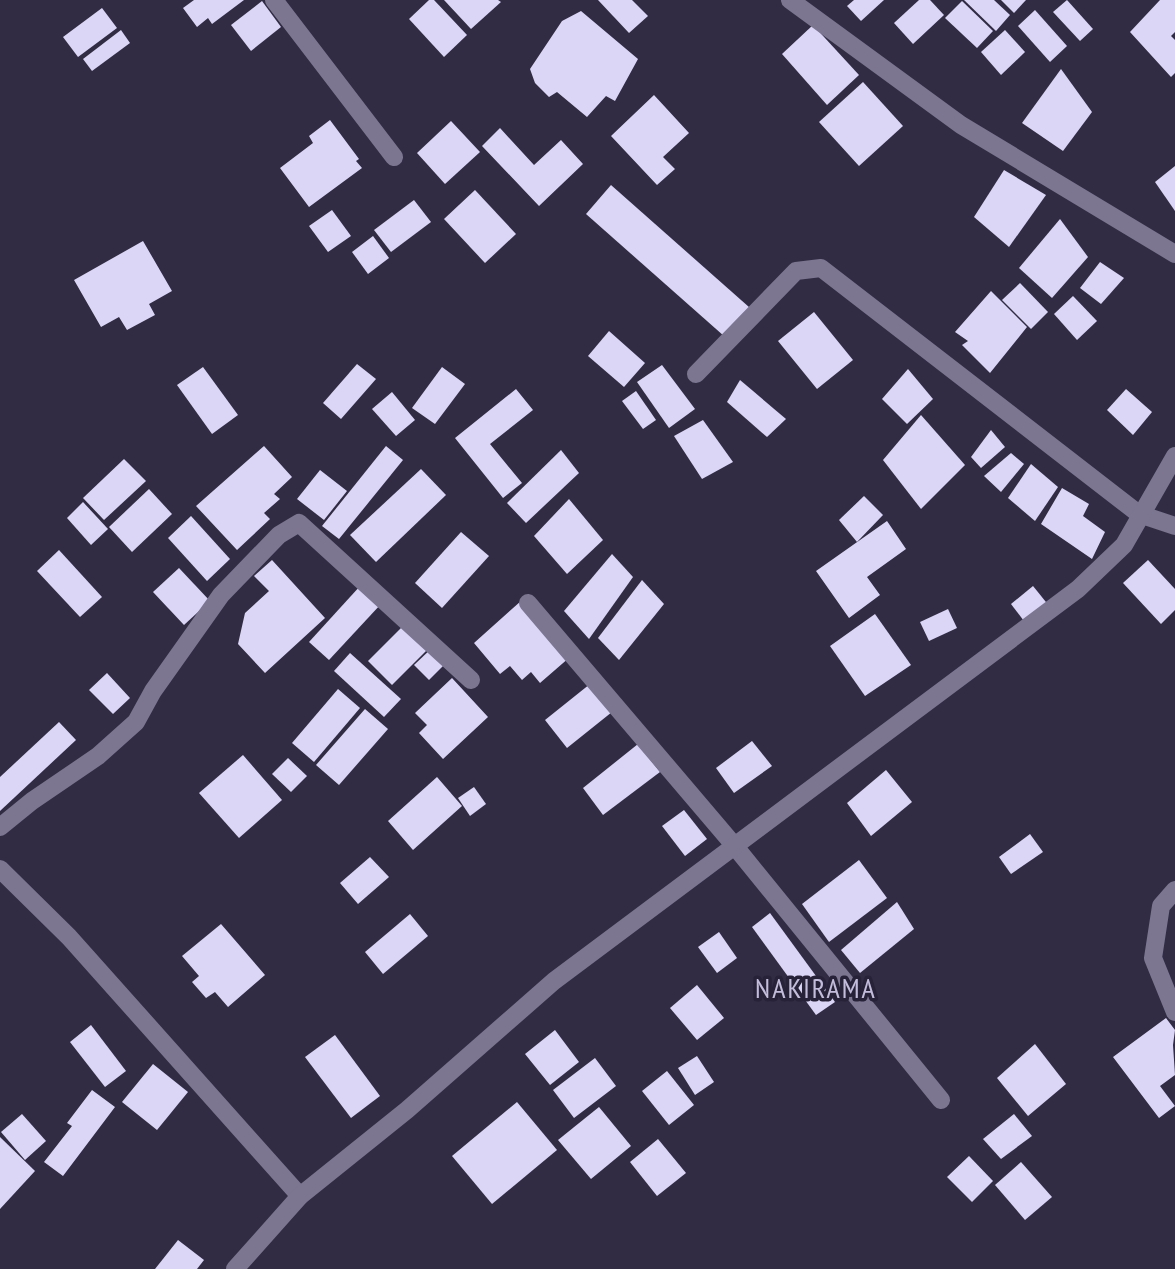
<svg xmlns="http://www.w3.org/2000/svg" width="1175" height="1269" viewBox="0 0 1175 1269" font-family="'PT Sans Narrow',sans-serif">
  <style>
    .building { fill: #dcd6f6 }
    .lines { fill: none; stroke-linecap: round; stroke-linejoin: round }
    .minor { stroke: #7c7691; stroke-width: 18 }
    .labels { text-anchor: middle; stroke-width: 7; stroke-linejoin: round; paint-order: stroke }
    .quarter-label { font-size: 28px; letter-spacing: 2px; fill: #c3bddb; stroke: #282239 }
  </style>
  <rect width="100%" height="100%" fill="#312c44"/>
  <g class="building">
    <path d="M194,0h50l-32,24 -4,-6 -11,9 -14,-19z"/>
    <path d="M429,0h5l33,35 -23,22 -35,-38z"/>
    <path d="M444,0h54l3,2 -30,27z"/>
    <path d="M598,0h34l16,16 -19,17z"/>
    <path d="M854,0h30l-23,21 -14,-15z"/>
    <path d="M919,0h11l14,15 -31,29 -19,-21z"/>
    <path d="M964,0h30l16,15 -14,16z"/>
    <path d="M1001,0h25l-12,13z"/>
    <path d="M1067,0l26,29 -13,12 -27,-29z"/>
    <path d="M1160,0h15v32l-4,4 4,4v33l-4,4 -41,-45z"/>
    <path d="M262,1l19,26 -30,24 -20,-26z"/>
    <path d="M962,1l31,30 -16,17 -32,-30z"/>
    <path d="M102,8l15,20 -39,29 -15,-20z"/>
    <path d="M1035,10l32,36 -17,16 -32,-36z"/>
    <path d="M581,11l57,48 -23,42 -9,-5 -19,21 -30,-25 -8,5 -14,-14 -5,-14 32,-48z"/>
    <path d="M813,25l46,50 -32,30 -45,-51z"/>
    <path d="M121,30l9,13 -38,28 -9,-12z"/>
    <path d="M1005,30l20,22 -24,23 -20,-23z"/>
    <path d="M1061,69l31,43 -29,39 -41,-28z"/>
    <path d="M863,82l40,44 -44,40 -40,-44z"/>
    <path d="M654,95l35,38 -26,24 12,12 -18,16 -46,-49z"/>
    <path d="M330,120l29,39 -3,2 6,7 -53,39 -29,-39 33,-25 -4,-7z"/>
    <path d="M451,121l29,31 -35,32 -28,-31z"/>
    <path d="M500,128l34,37 27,-25 22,24 -44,42 -57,-60z"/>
    <path d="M1175,166v45l-20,-29z"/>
    <path d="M1004,170l42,25 -37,52 -35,-30z"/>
    <path d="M611,185l147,130 -25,29 -147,-130z"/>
    <path d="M475,190l41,44 -31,29 -41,-44z"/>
    <path d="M414,200l17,22 -40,30 -17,-22z"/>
    <path d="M332,210l19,26 -23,16 -19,-26z"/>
    <path d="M1060,219l28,38 -36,41 -33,-30z"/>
    <path d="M373,236l16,22 -21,16 -16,-22z"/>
    <path d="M143,241l29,50 -23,13 6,11 -28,15 -8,-13 -18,10 -27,-47z"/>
    <path d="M1100,262l24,16 -23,26 -21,-16z"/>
    <path d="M1020,283l28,29 -17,17 -29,-29z"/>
    <path d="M991,291l36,36 -37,46 -28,-28 6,-4 -13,-9z"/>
    <path d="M1073,296l24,25 -20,19 -23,-26z"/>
    <path d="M814,312l39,48 -36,29 -39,-48z"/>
    <path d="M609,331l36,32 -21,24 -36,-31z"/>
    <path d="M357,364l19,15 -35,40 -18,-16z"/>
    <path d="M662,365l33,44 -26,19 -32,-46z"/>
    <path d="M203,367l35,48 -26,19 -35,-49z"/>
    <path d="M442,367l23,17 -30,40 -23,-16z"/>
    <path d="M908,369l25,30 -26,25 -25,-25z"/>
    <path d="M740,380l46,39 -19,18 -40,-35z"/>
    <path d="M516,389l17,21 -43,34 32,39 -19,15 -48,-60z"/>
    <path d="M1126,389l26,23 -19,23 -26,-25z"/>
    <path d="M636,391l20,29 -13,9 -21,-28z"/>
    <path d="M392,392l23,28 -19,16 -24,-27z"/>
    <path d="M921,415l44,50 -44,44 -38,-49z"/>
    <path d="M703,420l30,42 -31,17 -28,-43z"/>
    <path d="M991,430l14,17 -24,21 -10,-11z"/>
    <path d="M264,446l28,31 -18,17 6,5 -16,14 6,6 -33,31 -41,-44z"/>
    <path d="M386,446l17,14 -64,79 -17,-13z"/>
    <path d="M561,450l18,23 -53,50 -19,-20z"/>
    <path d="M1011,453l13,11 -23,28 -17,-16z"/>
    <path d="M124,459l22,22 -42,39 -21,-22z"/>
    <path d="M1031,464l27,23 -23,34 -27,-23z"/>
    <path d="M421,469l25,26 -70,67 -26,-27z"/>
    <path d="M320,470l27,21 -23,29 -27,-21z"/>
    <path d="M1062,488l27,16 -6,12 22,16 -13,27 -51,-35z"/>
    <path d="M149,489l23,25 -40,38 -23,-25z"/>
    <path d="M864,496l19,19 -26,27 -18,-22z"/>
    <path d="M569,499l34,41 -36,34 -33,-38z"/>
    <path d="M83,502l25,27 -17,16 -24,-27z"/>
    <path d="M191,516l39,43 -23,22 -39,-43z"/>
    <path d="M887,521l19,28 -39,28 13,18 -31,23 -33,-47z"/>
    <path d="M461,532l28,24 -47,52 -27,-25z"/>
    <path d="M59,550l43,47 -22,20 -43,-46z"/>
    <path d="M612,554l21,23 -44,62 -25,-28z"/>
    <path d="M272,560l53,58 -60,55 -27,-29 7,-31 24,-22 -15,-15z"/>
    <path d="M1148,560l27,29v21l-14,14 -38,-41z"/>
    <path d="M179,568l31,33 -26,24 -31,-33z"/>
    <path d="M642,580l22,24 -45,56 -21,-22z"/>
    <path d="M361,585l20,19 -52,56 -20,-18z"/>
    <path d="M1033,586l17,21 -23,18 -16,-21z"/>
    <path d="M521,601l49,56 -30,26 -9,-11 -9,8 -12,-14 -10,8 -26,-31z"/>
    <path d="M948,609l9,19 -28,13 -9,-19z"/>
    <path d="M875,614l36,51 -46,31 -35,-50z"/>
    <path d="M404,625l24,24 -36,36 -24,-24z"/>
    <path d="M432,648l14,15 -17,17 -15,-15z"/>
    <path d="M350,653l51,46 -17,18 -50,-46z"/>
    <path d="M107,673l23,25 -17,16 -24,-24z"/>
    <path d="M452,678l36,39 -45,42 -24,-26 8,-8 -12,-12z"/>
    <path d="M590,684l22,28 -45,36 -22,-28z"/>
    <path d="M338,689l22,19 -46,54 -22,-19z"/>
    <path d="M365,709l23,20 -49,56 -23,-20z"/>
    <path d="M59,722l17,18 -76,71v-34z"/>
    <path d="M752,741l20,25 -38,27 -18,-25z"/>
    <path d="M638,744l22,28 -57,43 -20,-27z"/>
    <path d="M243,755l39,45 -43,38 -40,-45z"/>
    <path d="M288,758l19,18 -16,16 -19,-18z"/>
    <path d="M886,770l26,32 -41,34 -24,-33z"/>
    <path d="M437,777l25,29 -49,44 -25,-29z"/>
    <path d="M474,787l12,17 -16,12 -12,-18z"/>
    <path d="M684,810l23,29 -22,17 -23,-30z"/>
    <path d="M1030,834l13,18 -32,22 -12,-17z"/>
    <path d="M370,857l19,20 -31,27 -18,-21z"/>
    <path d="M859,860l28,38 -58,44 -27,-38z"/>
    <path d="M897,902l17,27 -54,44 -19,-23z"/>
    <path d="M770,913l65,89 -19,13 -64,-88z"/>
    <path d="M410,914l18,22 -45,38 -18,-22z"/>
    <path d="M221,924l44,51 -37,32 -13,-15 -9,6 -14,-16 7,-6 -17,-20z"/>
    <path d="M719,932l18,26 -20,15 -19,-26z"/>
    <path d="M697,985l27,33 -27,22 -27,-32z"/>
    <path d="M1166,1018l9,12 -2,15 2,30 -15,11 15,20 -16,12 -46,-61z"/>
    <path d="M91,1025l35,46 -21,16 -35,-45z"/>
    <path d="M555,1030l24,32 -29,23 -25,-31z"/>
    <path d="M335,1035l45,61 -29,22 -46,-61z"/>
    <path d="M1035,1044l31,40 -38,32 -31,-38z"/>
    <path d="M697,1056l17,26 -19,13 -17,-27z"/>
    <path d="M595,1058l21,28 -42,32 -21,-28z"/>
    <path d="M153,1064l35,28 -31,38 -35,-28z"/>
    <path d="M667,1071l27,34 -25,20 -27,-34z"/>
    <path d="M92,1090l23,17 -52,69 -19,-14 28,-36 -5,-3z"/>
    <path d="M517,1102l40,48 -65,54 -40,-48z"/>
    <path d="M599,1107l32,39 -40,33 -33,-39z"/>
    <path d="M22,1114l24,27 -21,19 -24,-28z"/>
    <path d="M1014,1114l18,22 -31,23 -18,-20z"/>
    <path d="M0,1137l35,34 -35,38z"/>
    <path d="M658,1139l28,34 -29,23 -27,-34z"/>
    <path d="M969,1156l24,25 -21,21 -25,-25z"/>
    <path d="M1021,1162l31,35 -27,23 -30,-35z"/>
    <path d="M178,1240l26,20 -7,9h-42z"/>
  </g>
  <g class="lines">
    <g class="minor">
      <path d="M274,0l120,157"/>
      <path d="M790,0l171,125 214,129"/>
      <path d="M696,374l100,-103 25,-3 318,246 36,12"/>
      <path d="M528,603l205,241 208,256"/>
      <path d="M0,827l32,-26 66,-45 38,-34 17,-31 68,-96 58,-60 20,-12 172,157"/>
      <path d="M0,869l69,68 231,259"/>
      <path d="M1175,890l-14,16 -8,52 22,54"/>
      <path d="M235,1269l65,-73 107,-86 147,-129 524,-392 46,-44 51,-89"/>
    </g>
  </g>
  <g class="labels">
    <g class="quarter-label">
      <text x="816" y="998">NAKIRAMA</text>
    </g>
  </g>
</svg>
